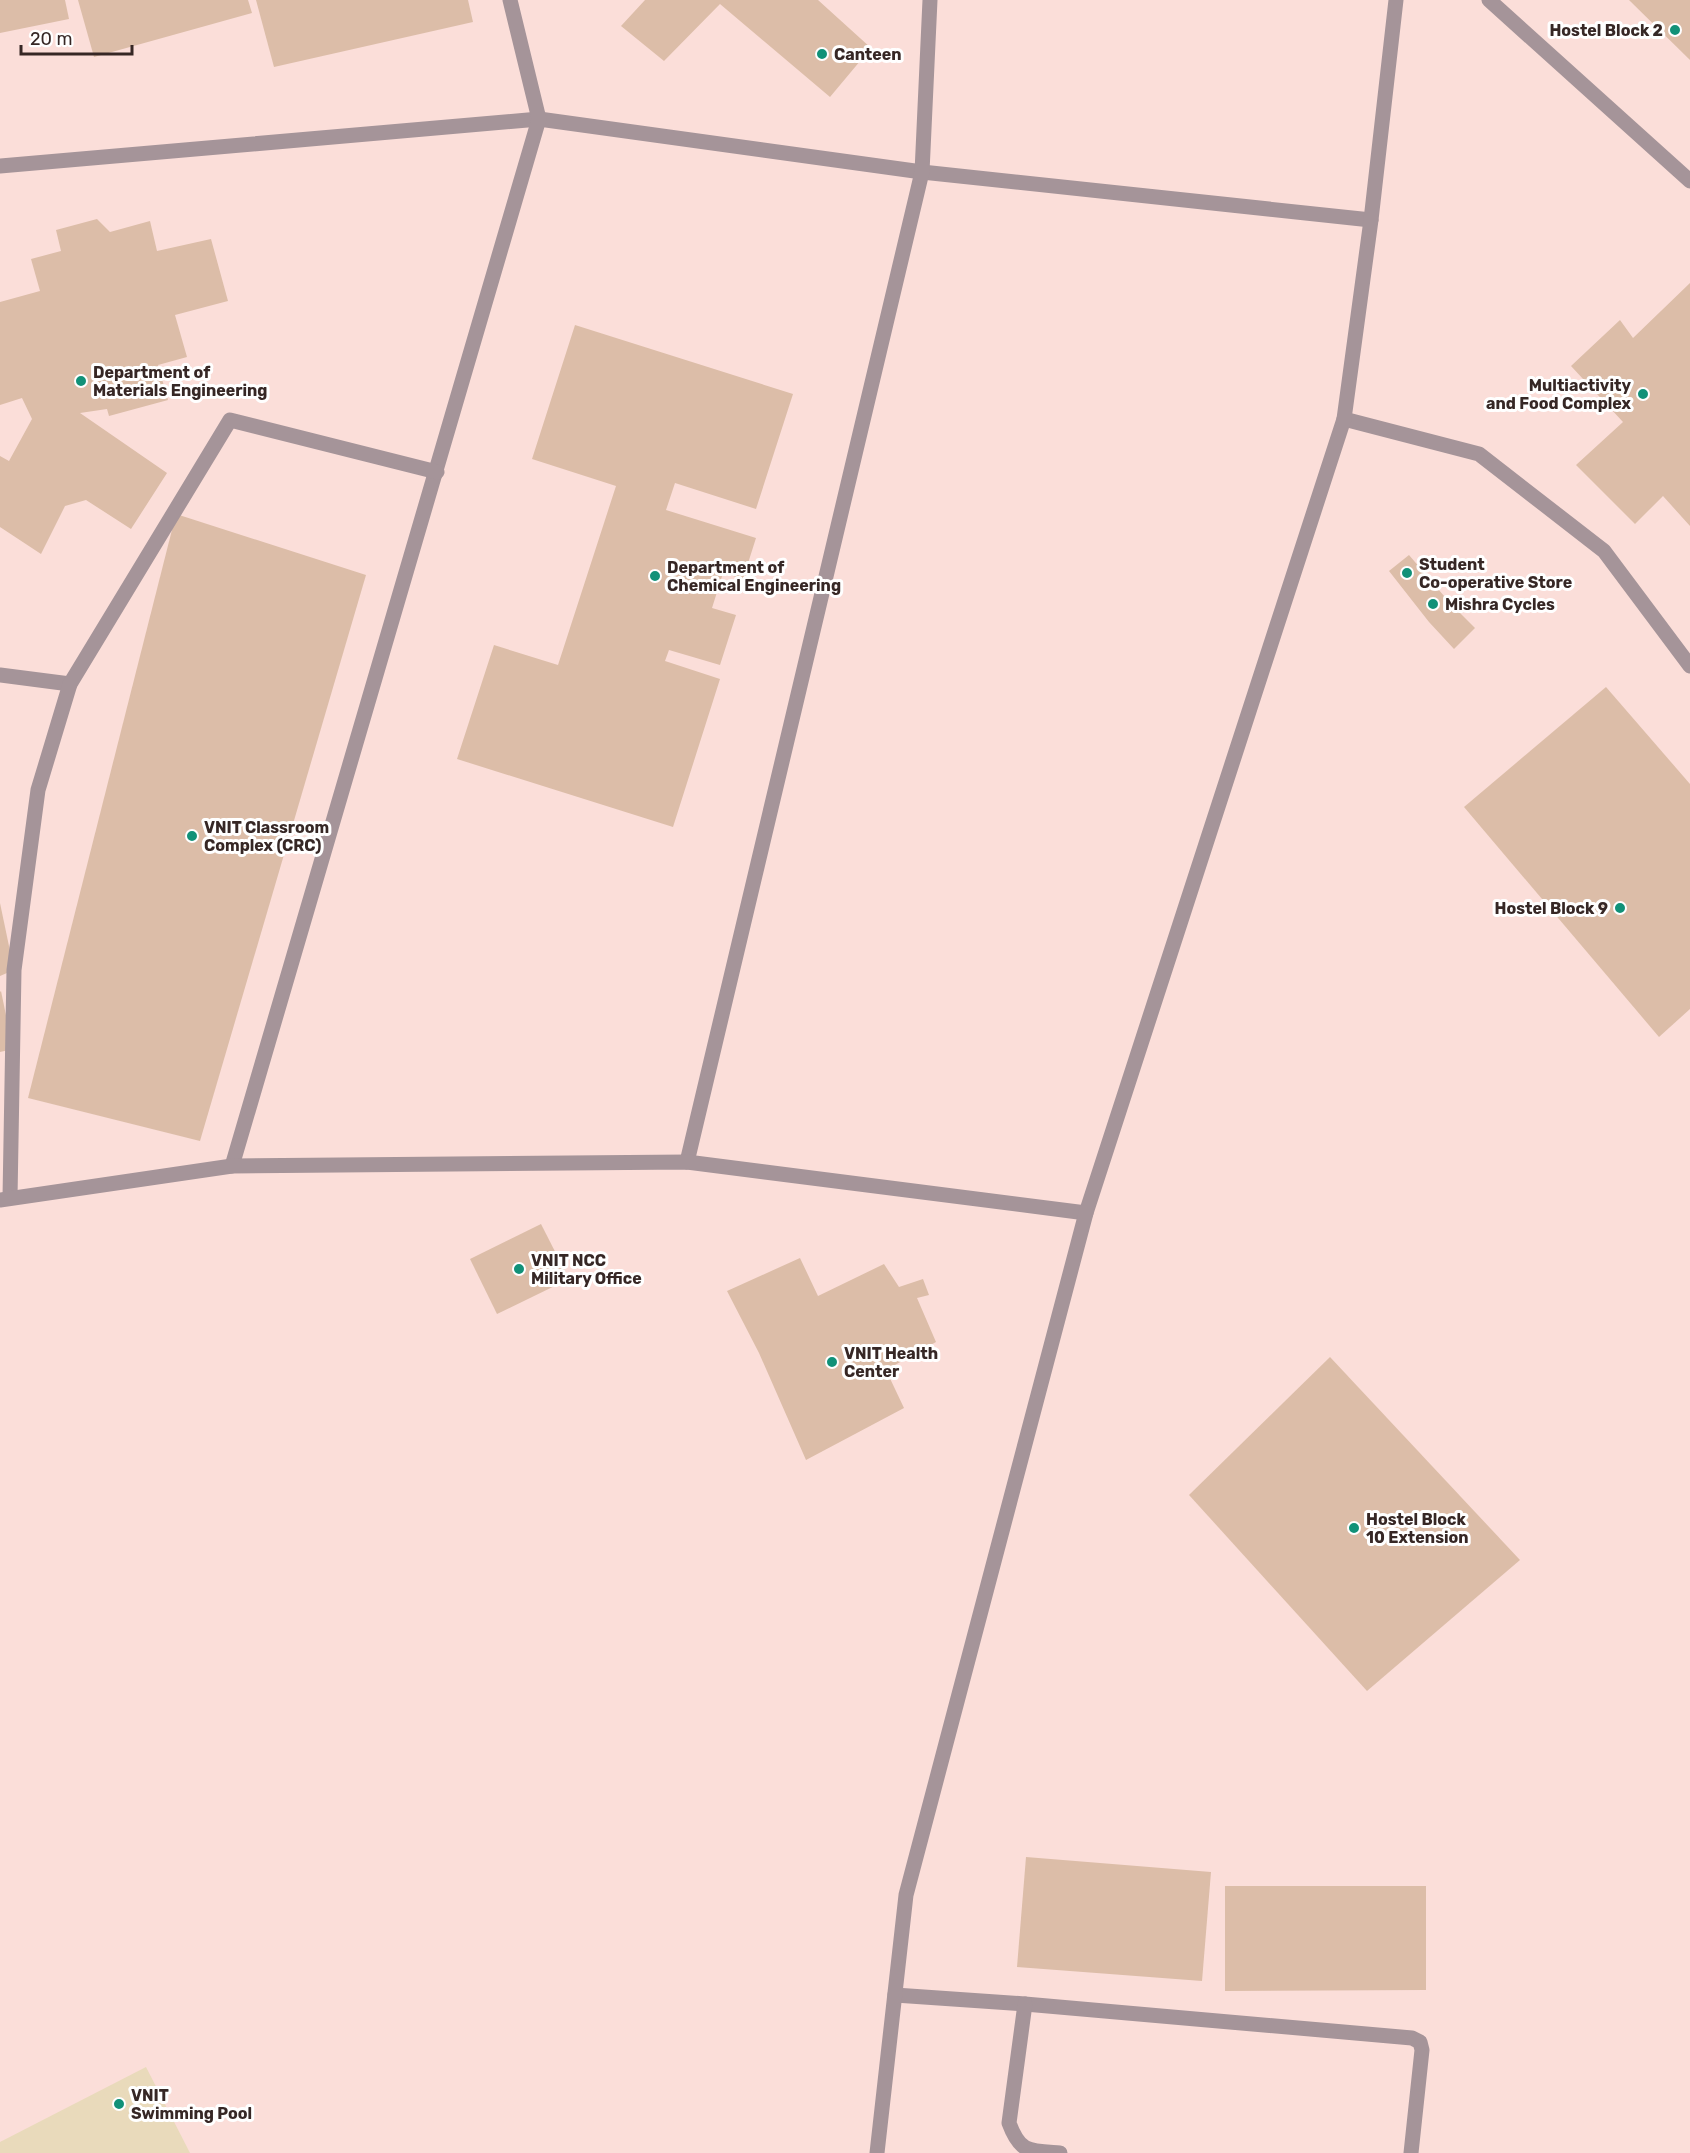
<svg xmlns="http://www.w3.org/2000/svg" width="1690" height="2153" viewBox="0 0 1690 2153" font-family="Rubik,sans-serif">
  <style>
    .built { fill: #fbded9 }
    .green { fill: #e9dabb }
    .building { fill: #dcbda8 }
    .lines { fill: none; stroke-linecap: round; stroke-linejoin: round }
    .service { stroke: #a59499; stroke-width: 15 }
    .poi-dot { fill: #119178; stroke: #fff; stroke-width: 2 }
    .labels { text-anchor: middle; stroke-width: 6; stroke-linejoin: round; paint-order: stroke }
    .poi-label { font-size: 16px; font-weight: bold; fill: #362725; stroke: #fff; text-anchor: start }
  </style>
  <rect width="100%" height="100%" fill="#fcebe9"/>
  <rect class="built" x="0" y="0" width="1690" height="2153"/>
  <path class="green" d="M146,2067l44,86h-190v-11z"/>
  <g class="building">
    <path d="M0,0h65l4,19 -69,14z"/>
    <path d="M78,0h170l4,13 -158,44z"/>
    <path d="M256,0h212l5,22 -199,45z"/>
    <path d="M645,0h173l53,48 -41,49 -110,-93 -56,57 -43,-35z"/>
    <path d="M1629,0h61v60z"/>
    <path d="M97,219l13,13 40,-11 7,30 54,-12 17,62 -53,14 12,42 -29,8 10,35 -59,16 -2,-7 -27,4 87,60 -36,56 -45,-29 -21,6 -24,48 -41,-27v-71l9,5 23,-42 -10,-21 -22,7v-103l40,-11 -9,-32 30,-8 -5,-21z"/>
    <path d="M1690,283v243l-27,-30 -28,28 -59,-59 47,-43 -52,-56 49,-46 13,18z"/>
    <path d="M575,325l218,69 -37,115 -81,-26 -9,27 90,28 -13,41 -20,-6 -11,35 24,7 -16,50 -51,-15 -4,11 55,18 -47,148 -216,-68 37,-114 64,20 58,-179 -84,-27z"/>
    <path d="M176,514l190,61 -166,566 -172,-43z"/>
    <path d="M1409,555l41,48 25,25 -21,21 -25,-27 -40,-51z"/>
    <path d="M1606,687l84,97v225l-31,28 -195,-230z"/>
    <path d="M0,903l14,67 -14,6z"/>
    <path d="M1,991l12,58 -13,3v-60z"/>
    <path d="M541,1224l28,55 -72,35 -27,-55z"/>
    <path d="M800,1258l18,38 66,-32 15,23 24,-8 6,16 -12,3 19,44 -50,28 18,38 -98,52 -47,-107 -32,-62z"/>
    <path d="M1330,1357l190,203 -153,131 -178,-196z"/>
    <path d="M1026,1857l185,15 -9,109 -185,-14z"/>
    <path d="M1225,1886h201v104l-201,1z"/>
  </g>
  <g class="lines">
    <g class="service">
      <path d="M1489,0l201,181"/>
      <path d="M0,166l539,-47 383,53 449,48"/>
      <path d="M1344,419l135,35 125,97 86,115"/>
      <path d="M0,675l70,9"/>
      <path d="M687,1162l235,-990 8,-172"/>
      <path d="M232,1166l307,-1047 -29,-119"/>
      <path d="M10,1198l4,-228 24,-180 32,-106 160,-264 207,52"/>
      <path d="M0,1200l232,-34 455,-4 399,51"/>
      <path d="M895,1995l130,9 387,34 8,4 2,8 -11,103"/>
      <path d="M1025,2004l-16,119c11,30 20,28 51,30"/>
      <path d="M877,2153l29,-258 180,-682 258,-794 27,-199 25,-220"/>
    </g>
  </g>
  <g class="poi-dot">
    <circle cx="1675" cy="30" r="6"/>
    <circle cx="822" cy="54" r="6"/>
    <circle cx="81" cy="381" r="6"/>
    <circle cx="1643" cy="394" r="6"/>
    <circle cx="1407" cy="573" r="6"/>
    <circle cx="655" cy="576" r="6"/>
    <circle cx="1433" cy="604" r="6"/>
    <circle cx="192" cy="836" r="6"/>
    <circle cx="1620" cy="908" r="6"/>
    <circle cx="519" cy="1269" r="6"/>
    <circle cx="832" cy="1362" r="6"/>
    <circle cx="1354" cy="1528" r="6"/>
    <circle cx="119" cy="2104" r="6"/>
  </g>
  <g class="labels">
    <g class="poi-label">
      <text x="1663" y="36" text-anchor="end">Hostel Block 2</text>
      <text x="834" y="60">Canteen</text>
      <text x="93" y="378">Department of<tspan x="93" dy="18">Materials Engineering</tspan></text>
      <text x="1631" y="391" text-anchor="end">Multiactivity<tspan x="1631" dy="18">and Food Complex</tspan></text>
      <text x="1419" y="570">Student<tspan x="1419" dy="18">Co-operative Store</tspan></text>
      <text x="667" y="573">Department of<tspan x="667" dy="18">Chemical Engineering</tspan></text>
      <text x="1445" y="610">Mishra Cycles</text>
      <text x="204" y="833">VNIT Classroom<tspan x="204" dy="18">Complex (CRC)</tspan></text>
      <text x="1608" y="914" text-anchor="end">Hostel Block 9</text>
      <text x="531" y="1266">VNIT NCC<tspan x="531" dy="18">Military Office</tspan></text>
      <text x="844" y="1359">VNIT Health<tspan x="844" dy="18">Center</tspan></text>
      <text x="1366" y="1525">Hostel Block<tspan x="1366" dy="18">10 Extension</tspan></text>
      <text x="131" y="2101">VNIT<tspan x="131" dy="18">Swimming Pool</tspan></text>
    </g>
  </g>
  <path d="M21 45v9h111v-9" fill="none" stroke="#362725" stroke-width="3"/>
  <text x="30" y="45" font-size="18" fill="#362725" stroke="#ffffff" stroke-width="4.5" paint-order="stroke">20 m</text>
</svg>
